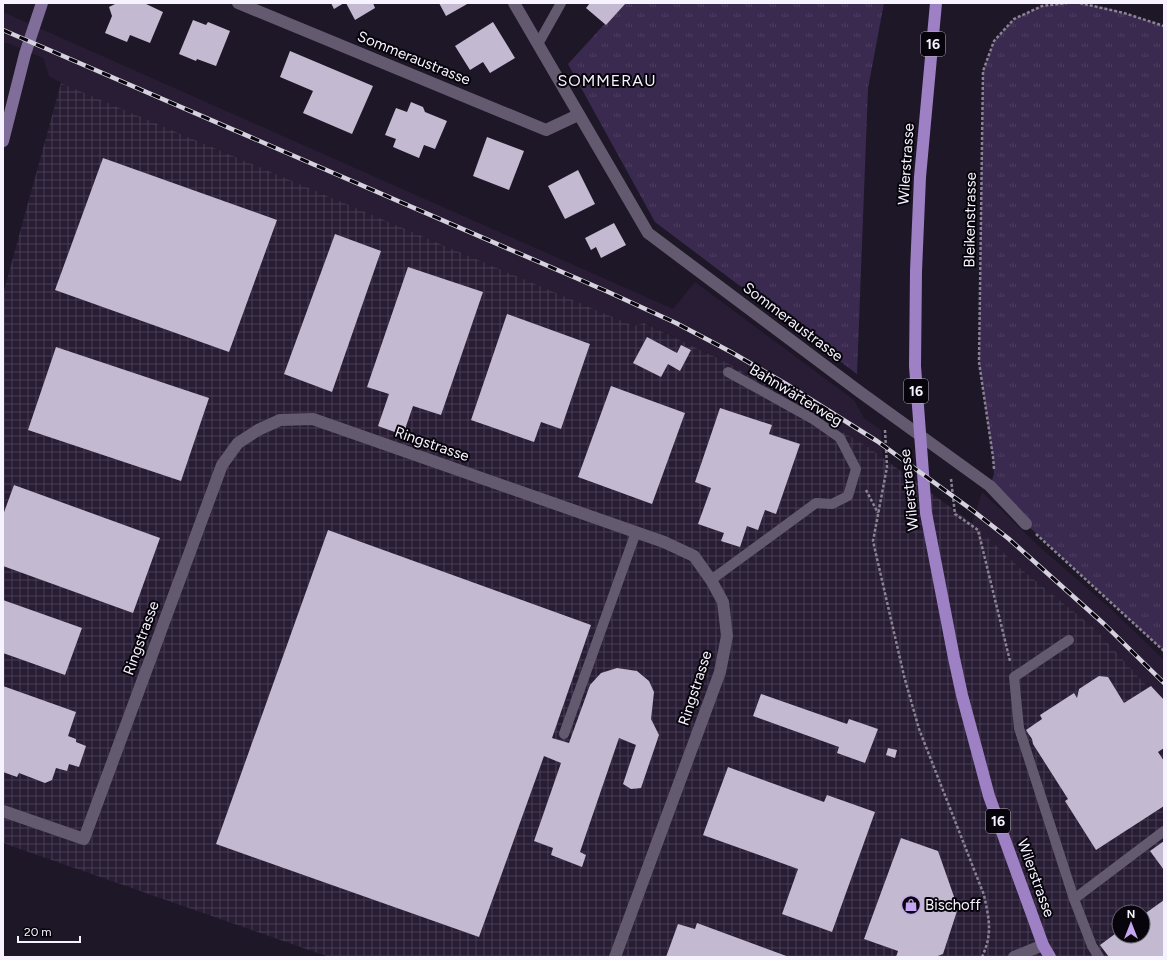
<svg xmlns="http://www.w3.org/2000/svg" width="1167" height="960" viewBox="0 0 1167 960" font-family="Figtree,sans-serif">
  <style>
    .built { fill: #281d35 }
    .industrial { fill: url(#industrial-grid); fill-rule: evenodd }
    .grass { fill: url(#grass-tufts) }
    .building { fill: #c3b9d1 }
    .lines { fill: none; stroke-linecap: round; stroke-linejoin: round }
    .path { stroke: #898392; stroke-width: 2.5; stroke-dasharray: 3 2; stroke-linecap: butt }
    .lane { stroke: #635a6f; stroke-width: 10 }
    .street { stroke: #635a6f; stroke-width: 12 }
    .secondary { stroke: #816d99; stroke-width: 12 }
    .primary { stroke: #9e80c4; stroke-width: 12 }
    .rail-casing { stroke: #d6d1de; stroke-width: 4.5 }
    .rail { stroke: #07050b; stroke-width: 3; stroke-dasharray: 9; stroke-linecap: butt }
    .labels { text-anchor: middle; stroke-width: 4; stroke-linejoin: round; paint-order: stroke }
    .shield { fill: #07050b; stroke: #afabb6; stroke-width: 1 }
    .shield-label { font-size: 14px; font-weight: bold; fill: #f7f2ff }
    .street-label { font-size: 15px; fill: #f7f2ff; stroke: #07050b }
    .poi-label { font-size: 15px; fill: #f7f2ff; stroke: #07050b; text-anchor: start }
    .neighbourhood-label { font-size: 16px; letter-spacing: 1px; fill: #f7f2ff; stroke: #07050b }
  </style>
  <defs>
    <pattern id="industrial-grid" width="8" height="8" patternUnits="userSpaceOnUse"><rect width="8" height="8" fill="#281d35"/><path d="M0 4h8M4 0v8" fill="none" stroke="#483e53"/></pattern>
    <pattern id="grass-tufts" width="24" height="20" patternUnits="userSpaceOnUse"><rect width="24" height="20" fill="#3b2a4f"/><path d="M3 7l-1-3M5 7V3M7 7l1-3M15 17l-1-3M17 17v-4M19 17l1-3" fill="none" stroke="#4e3f61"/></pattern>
  </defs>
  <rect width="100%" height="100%" fill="#1e1728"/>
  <g class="built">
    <path d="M3,12l670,297 22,-27 159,118 10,18 17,12 2,28 -15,-11 -138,-83 -85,-41 -11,3 -573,-243 -12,-7 -6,-18 -35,-15h-5z"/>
    <path d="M982,492l59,56 70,61 53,51v45l-70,-77 -72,-58 -50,-47z"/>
  </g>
  <path class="industrial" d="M61,83l573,243 10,-3 86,41 138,83 104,76 50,47 72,58 70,77v252h-835l-326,-114v-549zM1119,912h24v24h-24z"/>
  <g class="grass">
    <path d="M624,3h260l-16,85 -11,286 -202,-152 -87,-158z"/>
    <path d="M1067,3c33,0 66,13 97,23v625l-138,-127 -36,-38 4,-12 -1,-17 -14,-95 4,-291 11,-30 20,-22 28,-13z"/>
  </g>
  <g class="building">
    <path d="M117,3h27l19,9 -13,31 -20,-8 -3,7 -22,-9 7,-17 -3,-9z"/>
    <path d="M331,3h13l-10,6z"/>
    <path d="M346,3h27l2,5 -20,12z"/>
    <path d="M439,3h30l-23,13z"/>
    <path d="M590,3h33l2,1 -19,21 -20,-17z"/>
    <path d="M193,20l13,5 2,-3 22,9 -14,35 -19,-7 -1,2 -17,-7z"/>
    <path d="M493,22l22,36 -25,15 -7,-11 -13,8 -15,-24z"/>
    <path d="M290,51l83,35 -21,48 -49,-21 10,-22 -33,-14z"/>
    <path d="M411,102l12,5 2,5 22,9 -12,28 -11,-4 -5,13 -26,-11 3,-8 -11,-4 11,-27 11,4z"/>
    <path d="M487,137l37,14 -15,39 -36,-14z"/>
    <path d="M103,158l174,62 -48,132 -174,-62z"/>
    <path d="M578,170l17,34 -30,15 -17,-33z"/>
    <path d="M614,223l12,22 -25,13 -5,-11 -5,3 -6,-12z"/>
    <path d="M335,234l46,17 -49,141 -48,-18z"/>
    <path d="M408,267l75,25 -42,123 -28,-9 -10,29 -25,-9 11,-32 -22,-7z"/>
    <path d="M507,314l83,30 -29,85 -20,-7 -7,20 -63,-22z"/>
    <path d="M647,337l30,16 4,-8 10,5 -11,21 -12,-7 -7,13 -28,-14z"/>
    <path d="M56,347l153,51 -28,83 -153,-51z"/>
    <path d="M611,386l74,27 -33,91 -74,-27z"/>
    <path d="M720,408l52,17 -3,9 31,10 -24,70 -11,-4 -7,20 -11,-4 -7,21 -19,-6 3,-8 -26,-9 13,-36 -16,-6z"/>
    <path d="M14,485l146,53 -27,75 -130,-47v-51z"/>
    <path d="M328,530l263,95 -39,113 17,5 21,-58 11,-12 16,-5 20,3 12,10 5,11 -3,27 8,16 -18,53 -10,1 -8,-5 13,-39 -17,-7 -39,114 6,3 -4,12 -31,-12 2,-7 -19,-7 27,-78 -17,-7 -65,181 -263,-93z"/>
    <path d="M3,600l79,28 -17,47 -62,-22z"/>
    <path d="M1099,676l9,1 16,26 27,-17 13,14v48l-6,4 6,9v45l-68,44 -31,-49 3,-2 -35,-55 -1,-5 -6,-9 16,-11 -2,-4 34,-22 3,5 2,-9z"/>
    <path d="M3,686l73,26 -8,24 8,3v3l10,4 -7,21 -10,-3 -2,7 -11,-3 -4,12 -7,3 -26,-10 -2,4 -14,-5z"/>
    <path d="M761,694l86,30 2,-5 29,10 -13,34 -28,-10 2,-6 -86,-31z"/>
    <path d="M888,748l9,2 -2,8 -9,-3z"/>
    <path d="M728,767l96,35 3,-7 48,17 -43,120 -50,-18 16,-45 -95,-34z"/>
    <path d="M901,838l37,13 20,57 -15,46 -8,3h-39l2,-6 -34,-12z"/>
    <path d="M1164,841v29l-14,-19z"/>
    <path d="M1164,900v57h-55l-9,-12 19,-14v5h24v-21z"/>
    <path d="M697,923l92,34h-123l12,-33 17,5z"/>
  </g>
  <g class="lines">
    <g class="path">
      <path d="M1080,3l44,10 40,13"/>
      <path d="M885,430l2,37 -14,74 31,135 15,53 65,166c5,24 9,38 -2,62"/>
      <path d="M994,469l-1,-12 -14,-95 4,-291 11,-30 20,-22 28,-13 25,-3"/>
      <path d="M951,479l4,35 23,16 32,131"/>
      <path d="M866,490l12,23"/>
      <path d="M1036,534l128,117"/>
    </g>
    <g class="lane">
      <path d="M538,44l23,-41"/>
      <path d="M711,580l105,-77 16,1 16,-8 8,-27 -16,-31 -27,-19 -85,-47"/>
      <path d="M1069,640l-55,37 5,51 55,171 18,47 7,11"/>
      <path d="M564,734l72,-202"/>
      <path d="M1074,899l90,-68"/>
    </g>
    <g class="street">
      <path d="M238,3l308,127 32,-15"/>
      <path d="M514,3l134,230 212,159 130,94 36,38"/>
      <path d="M3,811l81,28 138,-374 16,-22 20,-13 22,-10 33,-1 351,123 30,14 17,24 12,22 4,34 -7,36 -105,285"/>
      <path d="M1014,957l29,-12"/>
    </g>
    <path class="secondary" d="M3,141l22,-87 17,-51"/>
    <path class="primary" d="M936,3l-16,174 -4,94 -1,95 11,147 28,145 8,37 27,101 54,149 7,12"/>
    <g class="rail-casing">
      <path id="rail" d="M3,30l603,261 70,32 55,29 55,32 91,57 95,69 37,29 95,85 60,59"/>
    </g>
    <use href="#rail" class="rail"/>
  </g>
  <defs>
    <g id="shop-ring" transform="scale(1)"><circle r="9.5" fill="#07050b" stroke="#c6a6f0" stroke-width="1.5"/><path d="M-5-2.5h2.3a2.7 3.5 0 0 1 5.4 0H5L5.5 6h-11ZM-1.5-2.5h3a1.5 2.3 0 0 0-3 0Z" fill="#c6a6f0"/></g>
  </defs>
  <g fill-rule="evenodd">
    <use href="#shop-ring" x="911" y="905"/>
  </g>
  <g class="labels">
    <g class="shield">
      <rect x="921" y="32" width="24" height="24" rx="3"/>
      <rect x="904" y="379" width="24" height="24" rx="3"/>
      <rect x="986" y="809" width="24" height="24" rx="3"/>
    </g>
    <g class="shield-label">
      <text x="933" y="49">16</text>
      <text x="916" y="396">16</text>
      <text x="998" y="826">16</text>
    </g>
    <g class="street-label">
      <text transform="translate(414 58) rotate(22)" y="5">Sommeraustrasse</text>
      <text transform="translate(906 164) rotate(-86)" y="5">Wilerstrasse</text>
      <text transform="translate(970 220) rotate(-89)" y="5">Bleikenstrasse</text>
      <text transform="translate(793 322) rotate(37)" y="5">Sommeraustrasse</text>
      <text transform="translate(796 395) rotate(31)" y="5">Bahnwärterweg</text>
      <text transform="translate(432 444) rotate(19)" y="5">Ringstrasse</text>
      <text transform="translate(909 490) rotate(-96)" y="5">Wilerstrasse</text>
      <text transform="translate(141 638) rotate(-70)" y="5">Ringstrasse</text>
      <text transform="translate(695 688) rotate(-72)" y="5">Ringstrasse</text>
      <text transform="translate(1036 878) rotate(70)" y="5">Wilerstrasse</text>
    </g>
    <g class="poi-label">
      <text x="925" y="910">Bischoff</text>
    </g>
    <g class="neighbourhood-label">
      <text x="607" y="86">SOMMERAU</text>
    </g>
  </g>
  <rect width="1167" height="960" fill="none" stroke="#f7f2ff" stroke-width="8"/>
  <g transform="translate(1131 924)"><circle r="19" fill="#07050b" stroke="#67646d"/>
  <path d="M0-3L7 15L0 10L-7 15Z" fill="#c6a6f0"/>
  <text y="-6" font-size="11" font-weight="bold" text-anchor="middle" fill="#f7f2ff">N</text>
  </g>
  <path d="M18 936v6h62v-6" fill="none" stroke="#f7f2ff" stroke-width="2"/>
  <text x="24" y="936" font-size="12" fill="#f7f2ff" stroke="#07050b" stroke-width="3" paint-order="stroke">20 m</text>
</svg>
